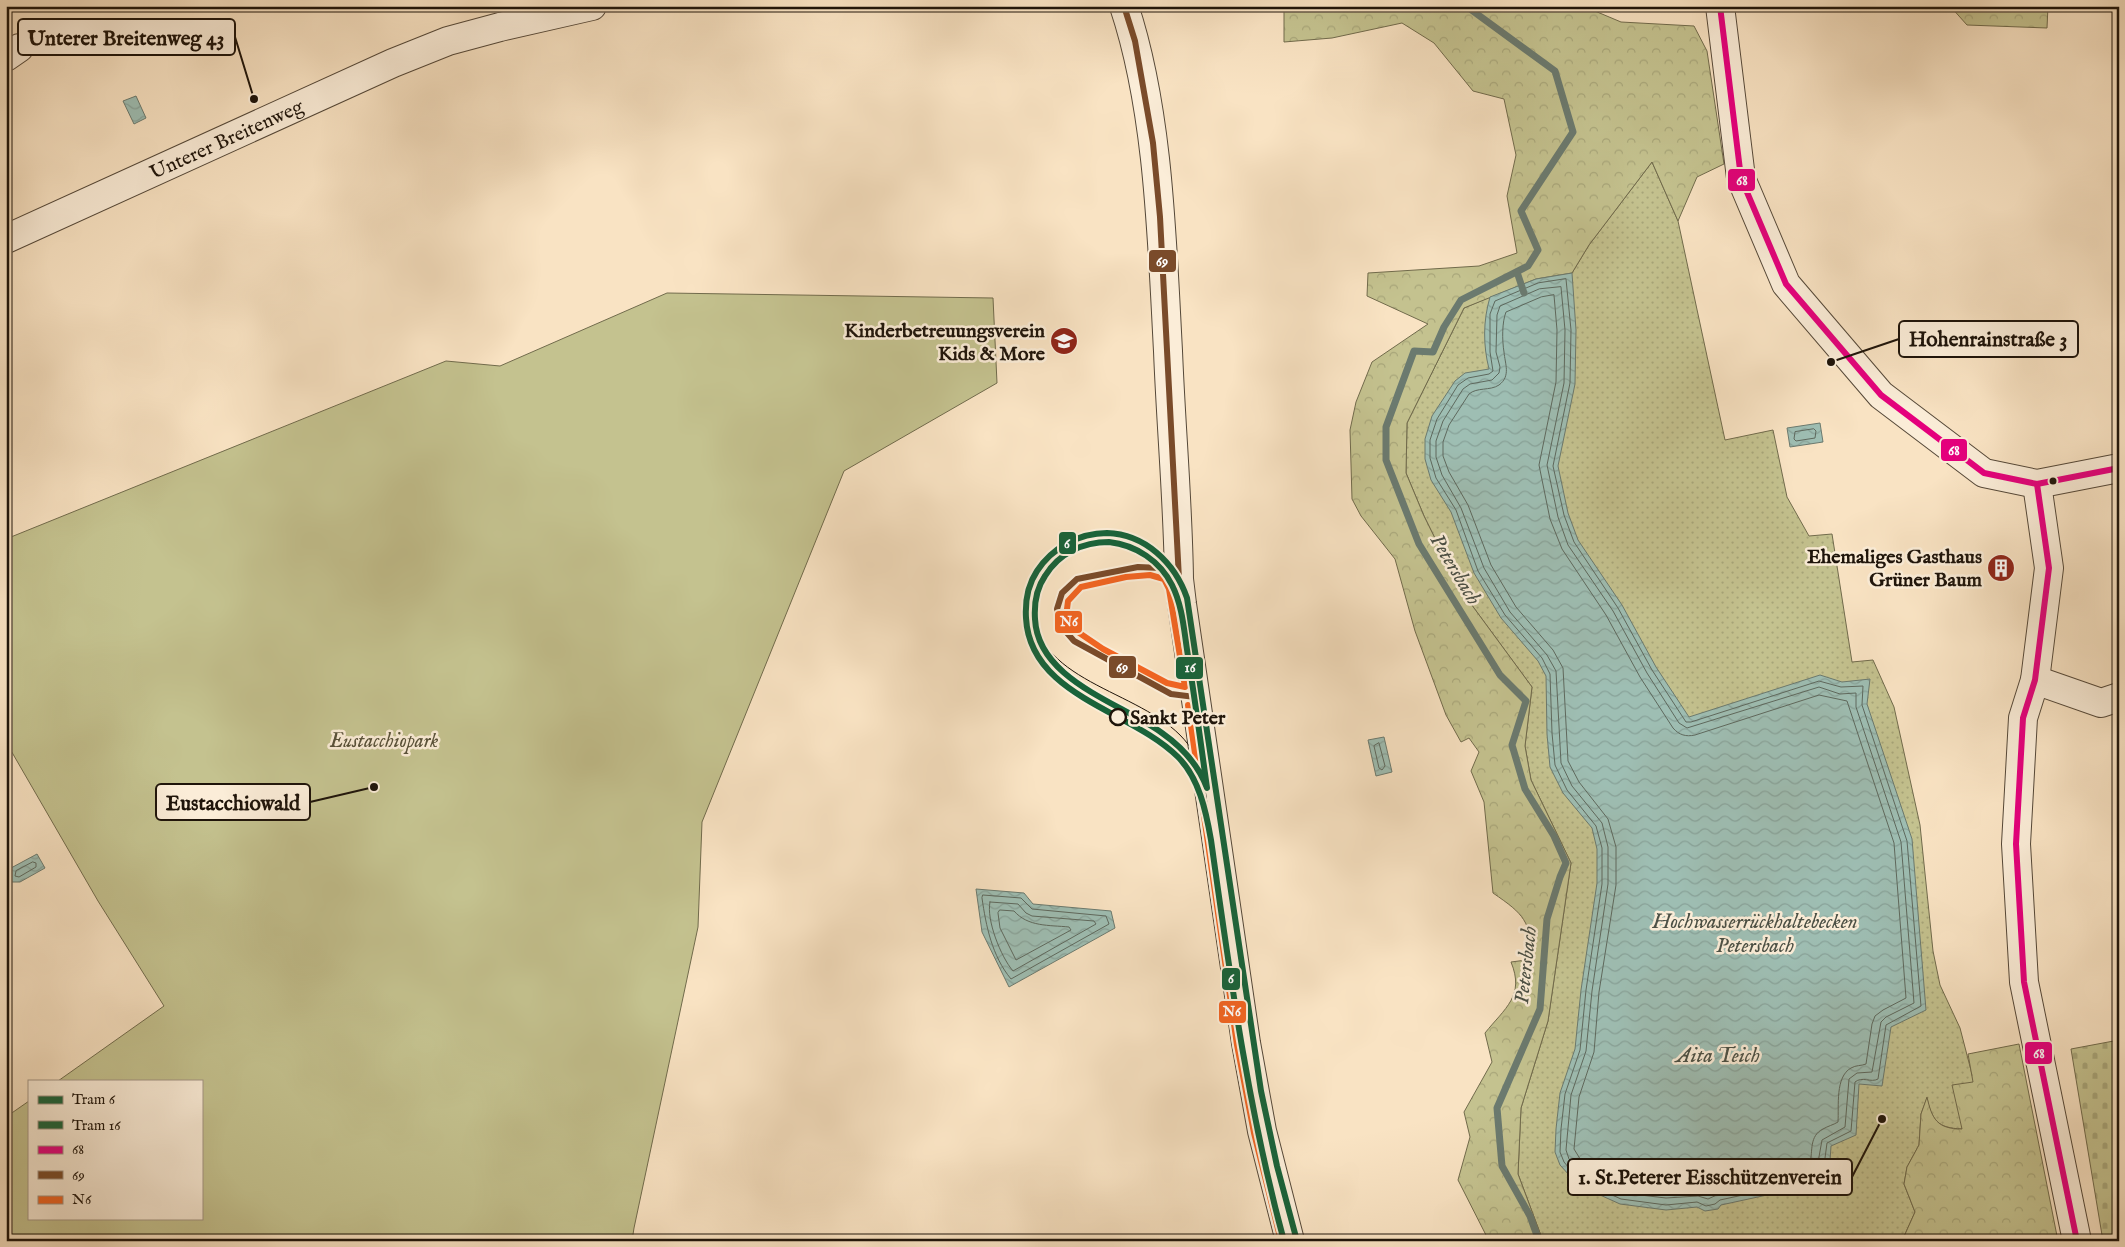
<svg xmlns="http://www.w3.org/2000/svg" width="2125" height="1247" viewBox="0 0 2125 1247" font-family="'IM FELL English',serif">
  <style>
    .grass { fill: url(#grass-dots); stroke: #716b4c }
    .forest { fill: url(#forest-crowns); stroke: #716b4c }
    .cemetery { fill: url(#cemetery-stones); stroke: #716b4c }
    .green { fill: #c4c28f; stroke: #716b4c }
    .water { fill: url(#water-waves); stroke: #6b7a6f }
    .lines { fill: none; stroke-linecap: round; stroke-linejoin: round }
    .shore { stroke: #5e695e; stroke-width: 1 }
    .stream { stroke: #6b7a6f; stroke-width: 7 }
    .minor-casing { stroke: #554838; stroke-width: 30 }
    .minor { stroke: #fbedd8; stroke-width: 28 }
    .tram { stroke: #1e140a; stroke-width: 1 }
    .bus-1-casing { stroke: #fbedd8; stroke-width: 10 }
    .bus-2-casing { stroke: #fbedd8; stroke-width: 10 }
    .bus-3-casing { stroke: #fbedd8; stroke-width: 10 }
    .bus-1 { stroke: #e5007d; stroke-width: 6 }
    .bus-2 { stroke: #7a4b2a; stroke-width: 6 }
    .bus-3 { stroke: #f26522; stroke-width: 6 }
    .tram-1-casing { stroke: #fbedd8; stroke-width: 10 }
    .tram-2-casing { stroke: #fbedd8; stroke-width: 10 }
    .tram-1 { stroke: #19633a; stroke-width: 6 }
    .tram-2 { stroke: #19633a; stroke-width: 6 }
    .bus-dot { fill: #1e140a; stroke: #fbedd8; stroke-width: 2 }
    .stop-dot { fill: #fbedd8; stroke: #1e140a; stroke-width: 2.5 }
    .labels { text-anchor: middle; stroke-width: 5; stroke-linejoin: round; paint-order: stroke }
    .street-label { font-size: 20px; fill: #1e140a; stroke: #fbedd8 }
    .poi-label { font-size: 20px; font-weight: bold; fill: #1e140a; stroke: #fbedd8; text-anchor: end }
    .stop-label { font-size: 20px; font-weight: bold; fill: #1e140a; stroke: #fbedd8; text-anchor: start }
    .park-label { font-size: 20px; font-style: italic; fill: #585139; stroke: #fbedd8 }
    .water-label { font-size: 21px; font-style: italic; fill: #4b5045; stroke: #fbedd8 }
    .leader { fill: none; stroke: #1e140a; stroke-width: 2 }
    .callout-dot { fill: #1e140a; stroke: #fbedd8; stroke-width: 2 }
    .callout { fill: #fbedd8; stroke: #1e140a; stroke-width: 2 }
    .callout-label { font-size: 21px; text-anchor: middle; font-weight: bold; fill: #1e140a }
    .line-badge { stroke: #fbedd8; stroke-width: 2 }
    .badge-label { font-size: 14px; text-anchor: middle; font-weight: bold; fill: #fff }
  </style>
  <defs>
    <pattern id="grass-dots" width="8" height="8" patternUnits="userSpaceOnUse" patternTransform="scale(1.25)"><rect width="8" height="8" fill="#c4c28f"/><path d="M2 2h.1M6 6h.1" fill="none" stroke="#a8a67a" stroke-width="1.8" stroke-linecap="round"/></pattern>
    <pattern id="forest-crowns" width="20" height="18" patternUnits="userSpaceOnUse" patternTransform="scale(1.25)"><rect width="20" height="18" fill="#c4c28f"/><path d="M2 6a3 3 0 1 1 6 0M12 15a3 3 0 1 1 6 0" fill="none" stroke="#a8a67a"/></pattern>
    <pattern id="cemetery-stones" width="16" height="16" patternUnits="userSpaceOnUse" patternTransform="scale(1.25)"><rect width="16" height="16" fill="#c4c28f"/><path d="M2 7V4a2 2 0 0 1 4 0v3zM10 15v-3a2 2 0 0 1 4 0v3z" fill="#a8a67a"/></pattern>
    <pattern id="water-waves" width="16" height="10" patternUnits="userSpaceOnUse" patternTransform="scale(1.25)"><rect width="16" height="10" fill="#9ebeb3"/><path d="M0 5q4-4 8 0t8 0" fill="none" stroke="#88a299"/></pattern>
  </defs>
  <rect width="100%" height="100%" fill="#f9e3c3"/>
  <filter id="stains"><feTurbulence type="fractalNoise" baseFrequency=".004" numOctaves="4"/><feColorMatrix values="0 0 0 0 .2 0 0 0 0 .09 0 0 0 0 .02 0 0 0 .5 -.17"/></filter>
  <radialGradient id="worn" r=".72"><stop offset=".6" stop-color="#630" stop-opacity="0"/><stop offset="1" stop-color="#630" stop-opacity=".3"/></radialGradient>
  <path class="grass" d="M1652,162l26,59 47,219 48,-10 14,67 22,39 23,-2 20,128 21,-2 21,47 26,118 13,126 7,34 20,43 14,54 -12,47c-24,-1 -30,-8 -35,-31l-6,16 -2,31 -12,22 -3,17 11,28 -13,29h-359l-25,-67 3,-66 27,-87 23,-158 -40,-83 -6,-34 7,-59 -72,-98 -36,-73 -18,-43 1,-50 57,-115 26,-11 82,-24 17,-28z"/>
  <g class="forest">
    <path d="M1284,6h299l38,16 73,4 13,25 17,113 -27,13 -19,44 -26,-59 -63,83 -17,28 -36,6 -72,29 -57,115 -1,50 18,43 36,73 72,98 -7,59 6,34 40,83 -23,158 -27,87 -3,66 25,67h-54l-31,-61 12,-43 -6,-25 28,-50 -7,-29c20,-25 40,-37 26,-71l23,-3c-5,-39 -9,-44 -41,-66l-9,-91 -13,-31 8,-19 -10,-14 -8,4 -15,-27 -31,-84 -20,-72 -34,-43 -9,-17 -2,-69 6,-28 16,-40 56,-38 -61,-28 1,-23 111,-7 38,-13 -10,-57 9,-41 -12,-56 -31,-8 -39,-48 -32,-20 -70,15 -48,4z"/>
    <path d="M1950,6h98l-1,22 -80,-3z"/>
    <path d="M2019,1044l39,197h-156l13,-29 -11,-28 3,-17 12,-22 2,-31 6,-17c5,22 10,32 35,32l-10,-44 21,-3 -5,-28z"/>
  </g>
  <path class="cemetery" d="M2119,1040v201h-16l-32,-192z"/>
  <path class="green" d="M667,293l326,5 4,85 -153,88 -142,351 -4,105 -64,301 -2,13h-626v-124l23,-16v117h172v-137h-143l106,-75 -66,-105 -92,-159v-203l440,-178 54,5z"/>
  <g class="water">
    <path d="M136,96l10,22 -12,6 -11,-23z"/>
    <path d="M1572,273l4,57 -1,54 -17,82 10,47 10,27 44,65 34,62 33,50 131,-42 22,7 28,-3 -3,25 45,135 14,171 -35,17 -9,59 -23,-2 -3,51 -25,11 -2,30 -39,14 -69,15 -3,4 -13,2 -8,-4 -31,3 -46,-6 -31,-14 -19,-14 -10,-11 -5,-13 1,-23 4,-36 15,-44 6,-59 16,-107v-34l-5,-21 -29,-35 -13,-26 -3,-33 -1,-58 -8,-15 -37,-43 -27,-45 -23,-61 -20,-32 -6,-21v-20l7,-23 23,-35 10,-8 24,-4c-6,-24 -6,-48 1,-72l46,-18z"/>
    <path d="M1820,423l3,19 -33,5 -3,-19z"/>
    <path d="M1384,737l8,35 -16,4 -8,-36z"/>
    <path d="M37,854l8,14 -25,14h-8l-3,-7 2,-7z"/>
    <path d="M976,889l48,4 9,11 78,7 4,17 -106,59 -27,-55z"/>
  </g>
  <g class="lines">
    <g class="shore">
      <path d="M1566,279l5,51 -1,53 -17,83 11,49 10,27 44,66 34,62 34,52h5l128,-41 22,6 22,-1 -1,19 45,136 14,165 -35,19 -8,54c-7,4 -16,-3 -23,3l-4,49 -24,12 -4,30 -34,12 -69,15 -5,4 -9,2 -9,-4 -31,3 -45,-6 -29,-13 -19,-13 -9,-11 -4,-10 1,-23 4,-35 15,-44 6,-60 16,-106v-36l-6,-22 -29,-36 -12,-25 -3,-32 -2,-59 -8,-16 -37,-43 -27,-44 -22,-61 -20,-32 -6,-20v-18l7,-21 21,-34 10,-7 21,-4 4,-3 -3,-19v-38l5,-13 43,-18z"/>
      <path d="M1561,287l4,43 -1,53 -17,82 11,52 10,28 45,66 34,62 32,50 8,5 132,-41 21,7 16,-1v14l45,135 13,161 -28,14 -5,5 -9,50 -15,1 -8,6 -4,48 -23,13 -5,28 -29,11 -69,15 -11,5 -10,-3 -32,2 -43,-5 -28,-13 -17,-12 -9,-9 -3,-9 5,-55 15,-44 6,-60 16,-107v-37l-6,-24 -30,-37 -11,-23 -5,-92 -9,-16 -37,-43 -26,-44 -23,-60 -19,-33 -6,-18v-16l7,-20 20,-32 7,-5 22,-4 7,-7 1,-6 -4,-15 1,-37 3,-9 39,-17z"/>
      <path d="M1554,295l3,35 -1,52 -17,83 11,54 12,30 44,66 34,62 33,51c6,7 13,9 22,7l124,-40 28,6 47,142 12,155 -23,12 -8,6 -3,8 -6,40c-5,2 -10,1 -15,4 -16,9 -12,38 -13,54 -5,3 -10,4 -15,7 -14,7 -10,22 -13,34l-25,9 -69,15 -8,4 -12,-2 -30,2 -41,-6 -27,-11 -16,-12 -8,-13 5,-52 15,-45 5,-60 17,-107v-38l-8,-28 -29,-37 -11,-21 -5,-93 -10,-18 -37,-43 -25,-42 -23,-60 -19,-33 -6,-16v-14l6,-17 20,-31c8,-7 21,-3 30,-9 12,-9 6,-21 5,-33 -2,-12 -2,-30 2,-40l35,-15z"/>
      <path d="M1814,429l2,2 -1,7 -19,3 -2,-2 1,-7z"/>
      <path d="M1379,743l6,23 -3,4 -3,-2 -5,-22z"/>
      <path d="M33,862l3,1v4l-17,10 -4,-1 1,-5z"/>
      <path d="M983,895l38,3 11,11 74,7 3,8 -98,55c-19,-23 -25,-53 -29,-81z"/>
      <path d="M990,902l28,2 8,9 6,3 62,5 2,3 -83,47c-12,-14 -27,-51 -23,-69z"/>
      <path d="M1000,910l14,1c14,16 35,14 55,16l2,3 -55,30 -16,-32 -2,-15z"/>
    </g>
    <g class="stream">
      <path d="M1466,6l89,65 18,61 -52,79 17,39 -10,16 -67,34 -17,27 -11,25 -19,-1 -28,76v33l33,84 81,131 26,26 -14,44 13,44 29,47 12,27 -6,14 -13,42 -7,90 -43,99 5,58 28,50 9,25"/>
      <path d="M1517,272l7,21"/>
    </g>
    <g class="minor-casing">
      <g id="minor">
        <path d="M1124,6c35,105 38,235 44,345 3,76 10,152 11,228l3,25 64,439 16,88 28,110"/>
        <path d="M1720,6l21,172 45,106 95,111 103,78 53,11 82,-16"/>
        <path d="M6,57l13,-9"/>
        <path id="s1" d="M6,239l387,-176 55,-22 52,-14 92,-21"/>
        <path d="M2037,484l12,84 -14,112 -12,38 -7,126 8,138 53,259"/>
        <path d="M2035,680l66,23 18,-6"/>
      </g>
    </g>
    <use href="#minor" class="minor"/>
    <path class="tram" d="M1192,626c-3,-16 -6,-33 -14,-47 -7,-12 -18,-26 -30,-33 -37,-22 -88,-13 -108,27 -6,13 -9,27 -7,41 11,75 123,78 159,136 15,26 15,60 19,89"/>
    <g class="bus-1-casing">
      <g id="bus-1">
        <path d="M1720,6l21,172 45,106 95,111 103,78 53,11 82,-16"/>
        <path d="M2037,484l12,84 -14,112 -12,38 -7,126 8,138 53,259"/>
      </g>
    </g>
    <g class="bus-2-casing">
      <path id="bus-2" d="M1124,6l11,35 18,102 7,74 19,362 16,118 -24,-3 -97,-53 -13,-15 -4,-17 5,-16 15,-14 61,-12 23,1 8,4 7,11 6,21"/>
    </g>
    <g class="bus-3-casing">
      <g id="bus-3">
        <path d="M1150,575l14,4 5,10 16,98 -18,-4 -64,-34 -31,-21 -6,-11 2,-16 13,-14 45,-10z"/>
        <path d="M1188,705l49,340 17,88 27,108"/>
      </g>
    </g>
    <use href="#bus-1" class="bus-1"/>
    <use href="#bus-2" class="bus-2"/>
    <use href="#bus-3" class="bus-3"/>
    <g class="tram-1-casing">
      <path id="tram-1" d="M1284,1241c-36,-132 -54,-266 -73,-401 -5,-29 -12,-62 -33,-83 -47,-47 -148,-61 -152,-139 -1,-17 1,-32 11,-47 15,-23 42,-38 70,-38 38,1 68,30 80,65l74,493 16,75 20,75"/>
    </g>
    <g class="tram-2-casing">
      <path id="tram-2" d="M1109,542c27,3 51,19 63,43 11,22 12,47 16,71 7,44 13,88 19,132 -9,-24 -25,-41 -45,-55 -43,-31 -124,-53 -127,-114 -1,-16 1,-30 10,-43 14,-23 38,-34 64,-34z"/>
    </g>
    <use href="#tram-1" class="tram-1"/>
    <use href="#tram-2" class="tram-2"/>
  </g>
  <defs>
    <g id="school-disc" transform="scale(1.4375)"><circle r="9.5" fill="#8f2418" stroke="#fbedd8"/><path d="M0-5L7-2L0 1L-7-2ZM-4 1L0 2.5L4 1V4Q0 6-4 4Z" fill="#fff"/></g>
    <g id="building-disc" transform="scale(1.4375)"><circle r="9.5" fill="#8f2418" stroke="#fbedd8"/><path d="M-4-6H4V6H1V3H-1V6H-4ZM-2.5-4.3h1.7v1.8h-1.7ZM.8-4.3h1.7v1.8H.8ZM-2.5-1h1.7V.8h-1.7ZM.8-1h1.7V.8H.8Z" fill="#fff"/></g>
  </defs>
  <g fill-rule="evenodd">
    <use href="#school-disc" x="1064" y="341"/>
    <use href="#building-disc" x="2001" y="568"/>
  </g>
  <circle class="bus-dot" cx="2053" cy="481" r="4.5"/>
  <circle class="stop-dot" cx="1118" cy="717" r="8"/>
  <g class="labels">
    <g class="street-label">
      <text dy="7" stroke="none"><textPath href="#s1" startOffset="242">Unterer Breitenweg</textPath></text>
    </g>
    <g class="poi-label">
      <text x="1045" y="337">Kinderbetreuungsverein<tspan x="1045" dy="23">Kids &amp; More</tspan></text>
      <text x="1982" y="563">Ehemaliges Gasthaus<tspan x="1982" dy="23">Grüner Baum</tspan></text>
    </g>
    <g class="stop-label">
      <text x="1130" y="724">Sankt Peter</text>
    </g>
    <g class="park-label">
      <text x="384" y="747">Eustacchiopark</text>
    </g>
    <g class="water-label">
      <text transform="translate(1456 569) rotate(59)" y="7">Petersbach</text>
      <text x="1755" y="928">Hochwasserrückhaltebecken<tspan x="1755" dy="24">Petersbach</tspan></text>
      <text transform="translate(1525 965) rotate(-84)" y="7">Petersbach</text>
      <text x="1718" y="1062">Aita Teich</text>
    </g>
  </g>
  <path class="leader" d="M254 99L235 37M1831 362L1899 339M374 787L310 802M1882 1119L1852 1177"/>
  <g class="callout-dot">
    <circle cx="254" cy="99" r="5"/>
    <circle cx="1831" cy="362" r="5"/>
    <circle cx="374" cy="787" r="5"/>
    <circle cx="1882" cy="1119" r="5"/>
  </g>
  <g class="callout">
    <rect x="18" y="19" width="217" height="36" rx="5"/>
    <rect x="1899" y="321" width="179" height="36" rx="5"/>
    <rect x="156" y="784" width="154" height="36" rx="5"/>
    <rect x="1568" y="1159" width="284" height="36" rx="5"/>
  </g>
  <g class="callout-label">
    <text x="126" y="45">Unterer Breitenweg 43</text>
    <text x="1988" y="346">Hohenrainstraße 3</text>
    <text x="233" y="810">Eustacchiowald</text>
    <text x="1710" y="1184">1. St.Peterer Eisschützenverein</text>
  </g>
  <g class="line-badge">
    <rect x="1727" y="168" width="29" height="24" rx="5" fill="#e5007d"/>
    <rect x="1148" y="249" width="29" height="24" rx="5" fill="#7a4b2a"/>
    <rect x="1940" y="438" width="28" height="24" rx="5" fill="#e5007d"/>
    <rect x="1058" y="531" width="19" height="24" rx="5" fill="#19633a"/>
    <rect x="1054" y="610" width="29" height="24" rx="5" fill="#f26522"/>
    <rect x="1108" y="655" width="29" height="24" rx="5" fill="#7a4b2a"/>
    <rect x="1175" y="656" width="29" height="24" rx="5" fill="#19633a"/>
    <rect x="1221" y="967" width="20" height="24" rx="5" fill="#19633a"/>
    <rect x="1218" y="1000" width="29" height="24" rx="5" fill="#f26522"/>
    <rect x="2024" y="1041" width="29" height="24" rx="5" fill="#e5007d"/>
  </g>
  <g class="badge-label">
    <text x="1742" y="185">68</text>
    <text x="1162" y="266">69</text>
    <text x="1954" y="455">68</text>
    <text x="1067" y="548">6</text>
    <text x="1069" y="626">N6</text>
    <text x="1122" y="672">69</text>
    <text x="1190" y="672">16</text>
    <text x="1231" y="983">6</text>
    <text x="1232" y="1016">N6</text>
    <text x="2039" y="1058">68</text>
  </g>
  <rect width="2125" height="1247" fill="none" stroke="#f9e3c3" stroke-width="25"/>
  <rect x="8" y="8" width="2110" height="1232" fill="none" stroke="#1e140a" stroke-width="2.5"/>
  <rect x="12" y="12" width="2100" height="1222" fill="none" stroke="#1e140a"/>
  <rect x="28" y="1080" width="175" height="140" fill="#fbedd8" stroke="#a39686"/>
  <rect x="38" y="1096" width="25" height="8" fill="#19633a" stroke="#a39686"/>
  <text x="72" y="1104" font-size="15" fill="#1e140a">Tram 6</text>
  <rect x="38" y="1121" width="25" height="8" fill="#19633a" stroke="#a39686"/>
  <text x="72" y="1130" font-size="15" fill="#1e140a">Tram 16</text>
  <rect x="38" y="1146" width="25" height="8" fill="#e5007d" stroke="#a39686"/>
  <text x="72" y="1154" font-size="15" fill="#1e140a">68</text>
  <rect x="38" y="1171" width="25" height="8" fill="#7a4b2a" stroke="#a39686"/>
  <text x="72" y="1180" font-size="15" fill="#1e140a">69</text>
  <rect x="38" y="1196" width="25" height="8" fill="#f26522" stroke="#a39686"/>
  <text x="72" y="1204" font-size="15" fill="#1e140a">N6</text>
  <rect width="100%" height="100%" filter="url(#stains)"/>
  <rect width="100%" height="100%" fill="url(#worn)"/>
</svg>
